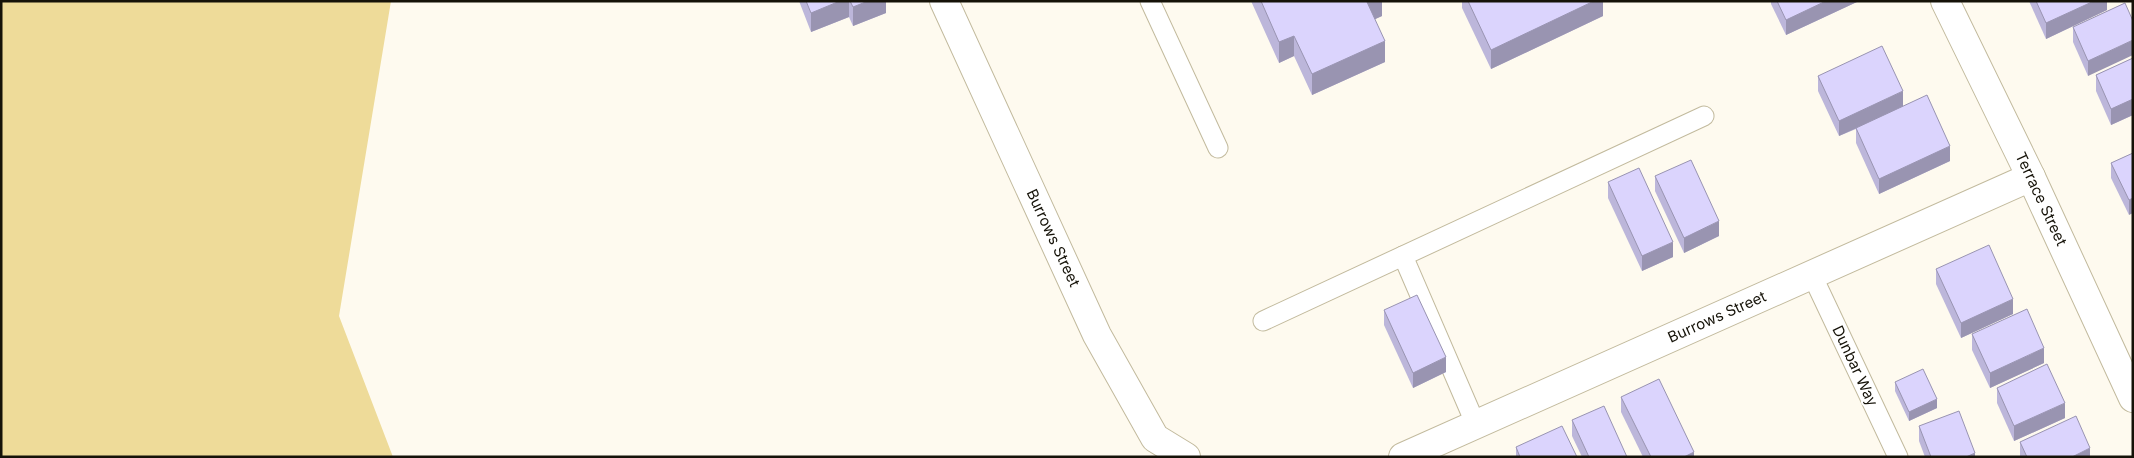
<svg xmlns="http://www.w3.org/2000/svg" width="2134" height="458" viewBox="0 0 2134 458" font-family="Inter,sans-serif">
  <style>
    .green { fill: #eedb99 }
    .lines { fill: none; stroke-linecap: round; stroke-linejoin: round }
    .service-casing { stroke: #c2ba9d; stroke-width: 21 }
    .minor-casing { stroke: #c2ba9d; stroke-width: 30 }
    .service { stroke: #fff; stroke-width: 19 }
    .minor { stroke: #fff; stroke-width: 28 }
    .wall { fill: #bcb6da }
    .shaded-wall { fill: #9994b1 }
    .building { fill: #dbd4fd; stroke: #9994b1 }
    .labels { text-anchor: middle; stroke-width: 4; stroke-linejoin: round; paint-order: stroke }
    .street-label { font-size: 15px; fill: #151208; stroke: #fff }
  </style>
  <rect width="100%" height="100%" fill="#fefaef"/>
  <path class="green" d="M1,1h390l-52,315 54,141h-392z"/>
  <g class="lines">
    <g class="service-casing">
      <g id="service">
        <path d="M1150,1l68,147"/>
        <path d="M1403,256l73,169"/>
        <path d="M1812,275l86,182"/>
        <path d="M1263,321l441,-205"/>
      </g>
    </g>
    <g class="minor-casing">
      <g id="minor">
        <path d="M944,1l153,334 58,103 31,19"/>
        <path d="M1945,1l86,176 102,221"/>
        <path d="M1403,457l628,-280"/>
      </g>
    </g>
    <use href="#service" class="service"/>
    <use href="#minor" class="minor"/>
  </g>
  <g class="wall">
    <path d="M799,1h87v12l-33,13 -4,-9 -38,15z"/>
    <path d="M1251,1h131v15l-7,3 10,43 -73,33 -18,-39 -15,7z"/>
    <path d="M1462,1h141v15l-112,53 -29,-61z"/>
    <path d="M1771,1h88l-73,34 -15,-31z"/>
    <path d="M2029,1h78v9l-61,29z"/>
    <path d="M2125,3l-37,73 -15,-34v-15z"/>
    <path d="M2133,58v57l-22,10 -15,-34v-16z"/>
    <path d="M1818,76l85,30 47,55 -71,33 -23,-51v-14l-17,7 -21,-45z"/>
    <path d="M2133,153l-4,62 -18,-37v-15z"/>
    <path d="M1655,176l64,60 -35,17 -29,-62z"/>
    <path d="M1608,182l65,75 -31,14 -34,-73z"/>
    <path d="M1936,269l77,45 -52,24 -25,-54z"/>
    <path d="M1384,310l62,62 -33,16 -29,-63z"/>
    <path d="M1972,334l72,29 -54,25 -18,-38z"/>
    <path d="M1895,382l42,26 -28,13 -14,-30z"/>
    <path d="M1997,388l68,30 -51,23 -17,-38z"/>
    <path d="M1621,397l73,60h-51l-22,-45z"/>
    <path d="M1572,420l55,37h-45l-10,-21z"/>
    <path d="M1919,426l56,31h-50l-6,-16z"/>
    <path d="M2020,442l70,15h-70z"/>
    <path d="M1516,447l61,10h-61z"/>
  </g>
  <g class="shaded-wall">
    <path d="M840,1h9v16l-38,15v-19z"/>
    <path d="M868,1h18v12l-33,13v-19z"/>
    <path d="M1368,1h14v15l-15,7v-21z"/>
    <path d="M1594,1h9v15l-112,53v-19z"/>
    <path d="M1826,1h33l-73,34v-15z"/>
    <path d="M2094,1h13v9l-61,29v-16z"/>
    <path d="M1294,36v20l-15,7v-21z"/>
    <path d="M2133,40v15l-45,21v-15z"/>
    <path d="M1385,41v21l-73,33v-21z"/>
    <path d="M1903,91v16l-64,29v-15z"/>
    <path d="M2133,99v16l-22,10v-16z"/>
    <path d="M1950,146v15l-71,33v-15z"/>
    <path d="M2133,198v15l-4,2v-15z"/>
    <path d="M1719,221v15l-35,17v-15z"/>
    <path d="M1673,242v15l-31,14v-15z"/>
    <path d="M2013,299v15l-52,24v-15z"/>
    <path d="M2044,348v15l-54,25v-15z"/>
    <path d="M1446,357v15l-33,16v-15z"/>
    <path d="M1937,399v9l-28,13v-9z"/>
    <path d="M2065,403v15l-51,23v-15z"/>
    <path d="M2090,448v9h-18z"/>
    <path d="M1694,452v5h-10z"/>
    <path d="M1975,453v4h-9z"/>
  </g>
  <g class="building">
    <path d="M806,1h34l-29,12z"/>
    <path d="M850,1h18l-15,6z"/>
    <path d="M1261,1h107l-1,1 18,39 -73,33 -18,-38 -15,6z"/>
    <path d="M1468,1h126l-103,49z"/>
    <path d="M1777,1h49l-40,19z"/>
    <path d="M2036,1h58l-48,22z"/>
    <path d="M2125,3l8,18v19l-45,21 -15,-34z"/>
    <path d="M1882,46l21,45 -64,30 -21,-45z"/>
    <path d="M2133,58v41l-22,10 -15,-34z"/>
    <path d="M1927,95l23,51 -71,33 -23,-51z"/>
    <path d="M2133,153v45l-4,2 -18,-37z"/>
    <path d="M1691,160l28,61 -35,17 -29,-62z"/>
    <path d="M1639,168l34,74 -31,14 -34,-74z"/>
    <path d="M1989,245l24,54 -52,24 -25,-54z"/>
    <path d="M1417,295l29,62 -33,16 -29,-63z"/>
    <path d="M2027,309l17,39 -54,25 -18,-39z"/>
    <path d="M2047,364l18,39 -51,23 -17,-38z"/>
    <path d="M1923,369l14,30 -28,13 -14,-30z"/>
    <path d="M1659,379l35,73 -10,5h-33l-30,-60z"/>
    <path d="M1604,406l23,51h-38l-17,-37z"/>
    <path d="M1959,411l16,42 -9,4h-35l-12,-31z"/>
    <path d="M2076,416l14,32 -18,9h-45l-7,-15z"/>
    <path d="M1562,426l15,31h-57l-4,-10z"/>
  </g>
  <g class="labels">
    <g class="street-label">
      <text transform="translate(2041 199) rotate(65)" y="5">Terrace Street</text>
      <text transform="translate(1053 238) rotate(65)" y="5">Burrows Street</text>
      <text transform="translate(1717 317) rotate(-24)" y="5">Burrows Street</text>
      <text transform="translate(1855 366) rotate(65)" y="5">Dunbar Way</text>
    </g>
  </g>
  <rect width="2134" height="458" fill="none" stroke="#151208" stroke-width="5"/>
</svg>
